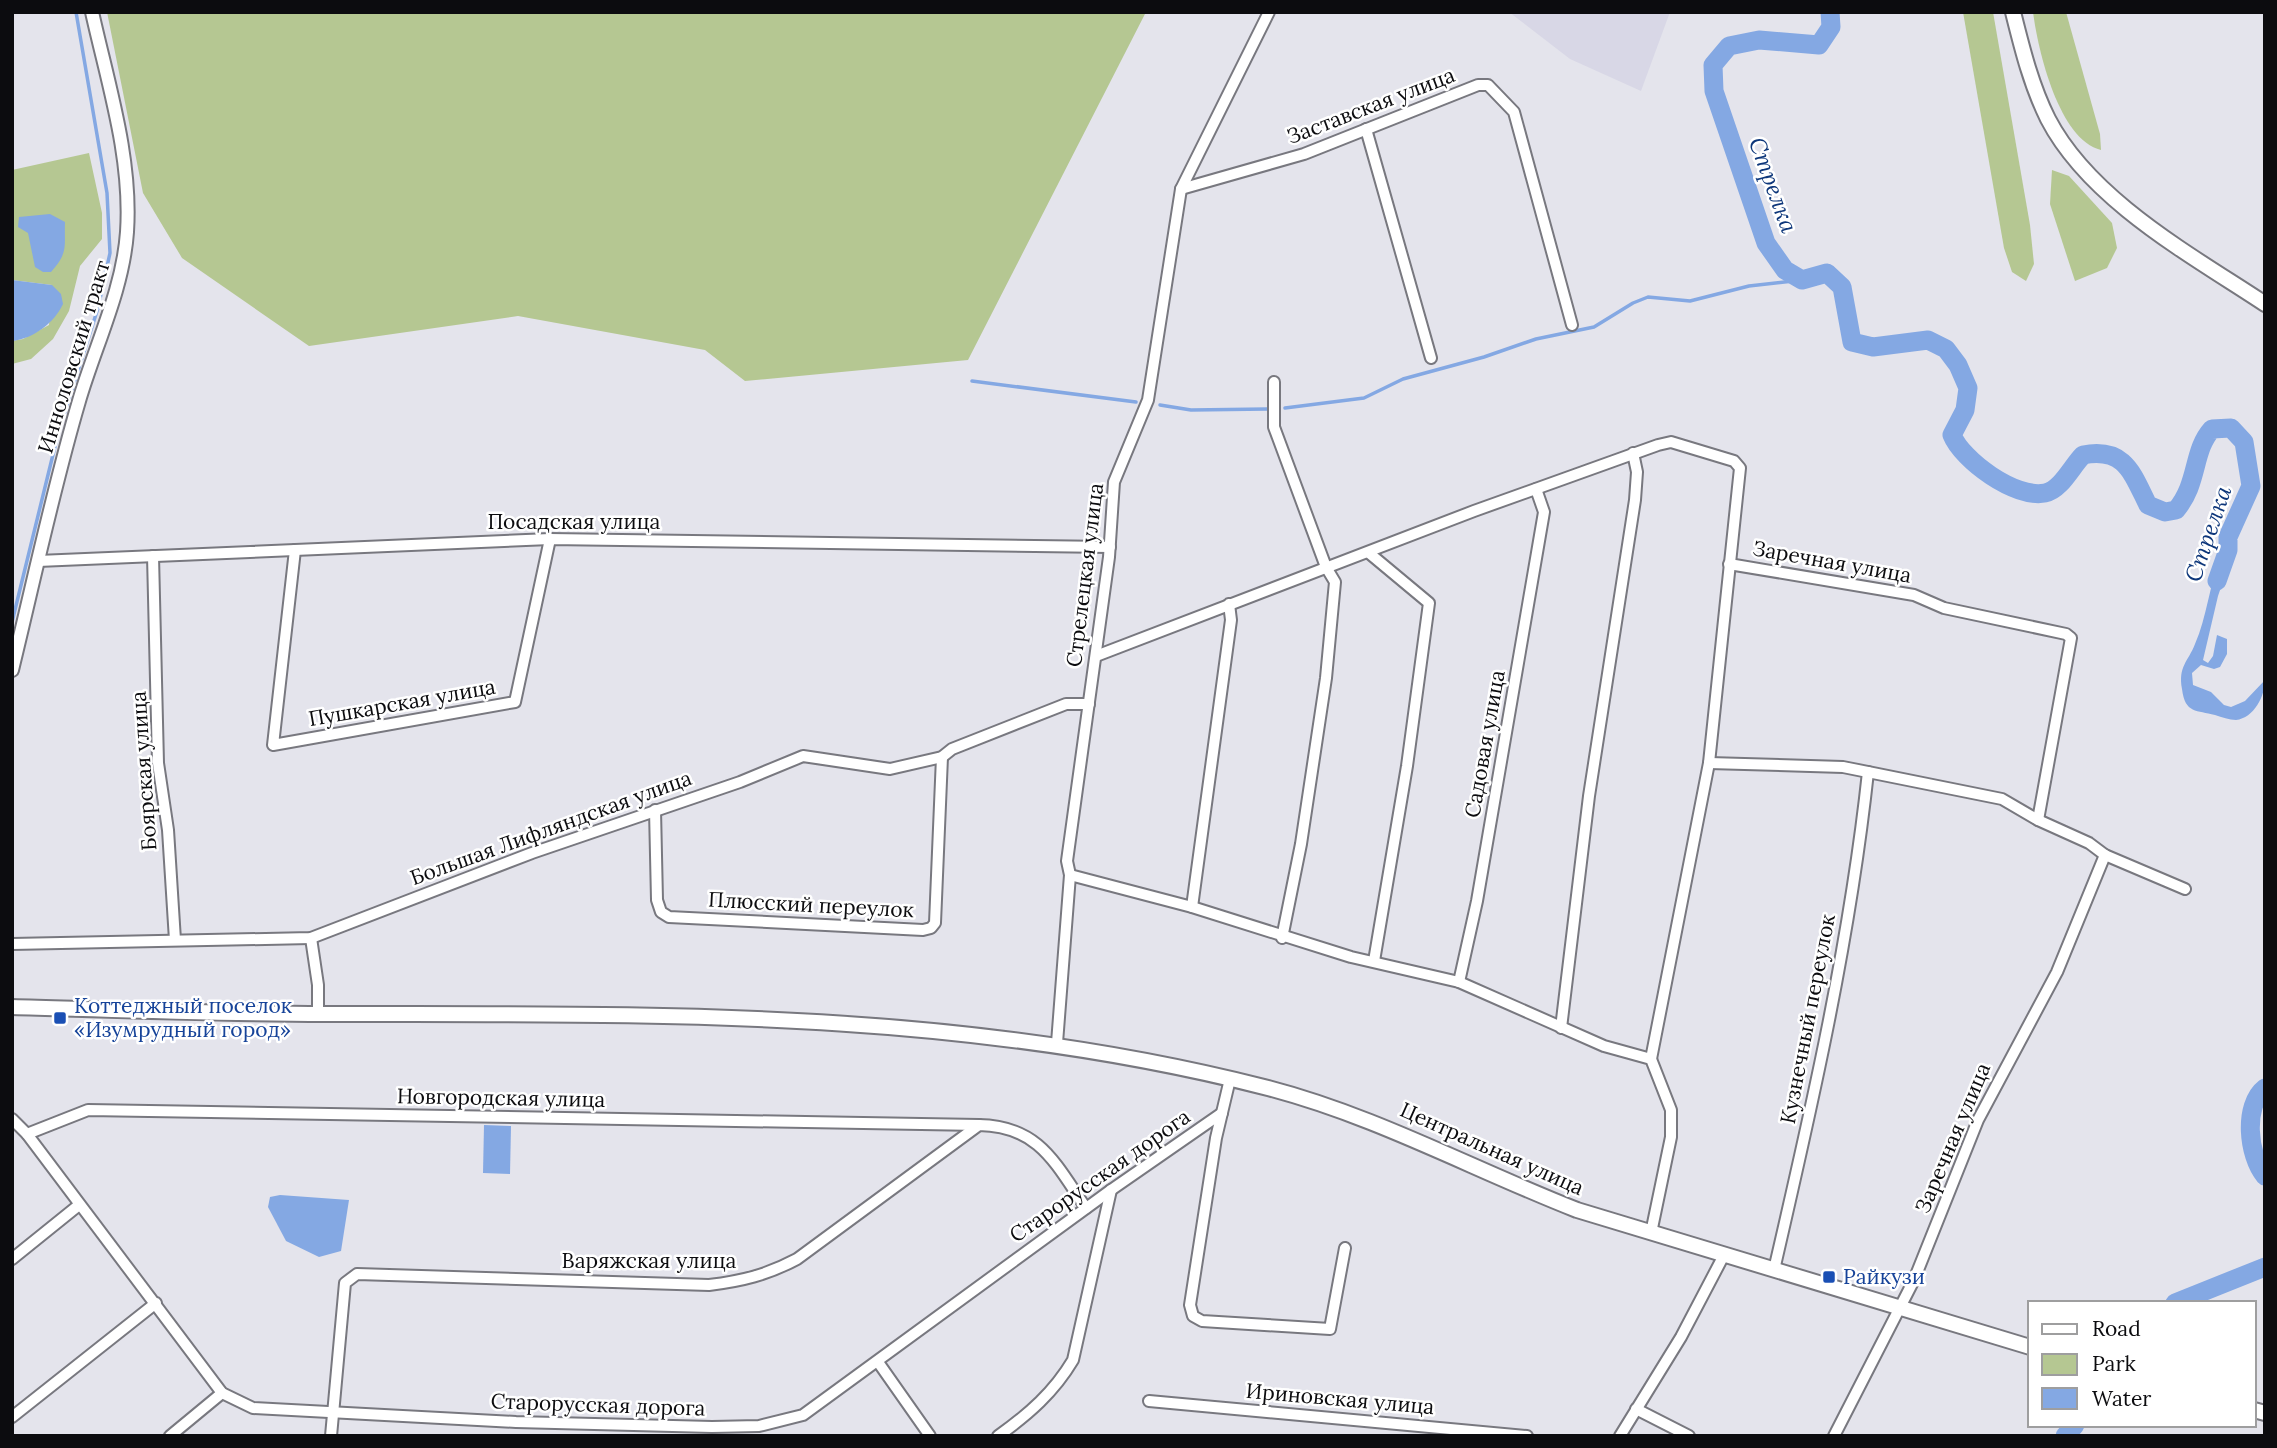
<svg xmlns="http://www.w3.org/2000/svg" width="2277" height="1448" viewBox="0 0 2277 1448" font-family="Lora,serif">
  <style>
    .built { fill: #d8d7e6 }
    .green { fill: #b5c792 }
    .water { fill: #84a8e3 }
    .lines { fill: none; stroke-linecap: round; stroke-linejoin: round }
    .stream { stroke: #84a8e3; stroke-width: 3.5 }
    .river { stroke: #84a8e3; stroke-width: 19 }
    .minor-casing { stroke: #78787f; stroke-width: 14 }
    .tertiary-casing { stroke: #78787f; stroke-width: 16 }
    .secondary-casing { stroke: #78787f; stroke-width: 18 }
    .minor { stroke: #fff; stroke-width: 10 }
    .tertiary { stroke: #fff; stroke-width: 12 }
    .secondary { stroke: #fff; stroke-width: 14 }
    .transit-dot { fill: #1a4fb4; stroke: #fff; stroke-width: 2.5 }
    .labels { text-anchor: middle; stroke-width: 5; stroke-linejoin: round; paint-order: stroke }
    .street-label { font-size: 21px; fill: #0c0c0f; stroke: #fff }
    .transit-label { font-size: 21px; fill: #164399; stroke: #fff; text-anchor: start }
    .water-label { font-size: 23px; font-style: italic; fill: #0d367a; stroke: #fff }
  </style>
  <rect width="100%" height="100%" fill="#e4e4ec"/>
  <path class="built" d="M1509,12h161l-29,79 -71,-32z"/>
  <g class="green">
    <path d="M107,12h1039l-178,348 -223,21 -40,-31 -187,-34 -209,30 -127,-88 -39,-65z"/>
    <path d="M1963,12h30l37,213 4,39 -8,17 -14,-9 -8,-24z"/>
    <path d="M2033,12h33l34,122 1,16c-42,-10 -63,-99 -68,-138z"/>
    <path d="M89,153l13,60v26l-22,27 -11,45 -16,28 -22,20 -19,5v-23l11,-2 26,-14 3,-40 -40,-5v-110z"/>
    <path d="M2052,170l17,6 43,47 5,25 -10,20 -32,13 -25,-77z"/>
  </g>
  <g class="water">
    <path d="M50,214l15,8c-1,24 4,30 -14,50h-8l-8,-5 -7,-34 -10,-6 1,-10z"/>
    <path d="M12,280l40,5 9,9 2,10c-9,19 -29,34 -50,37z"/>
    <path d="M2221,557l10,1 -13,38 -15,64 5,3 5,-7 4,-21 10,4v15l-7,13 -6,2 -13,-4 -9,8 1,12 18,7 13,13 7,2 14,-6 20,-21c0,16 -11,38 -29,40 -7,0 -14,-3 -21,-5 -18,-5 -30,-1 -33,-26 -4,-23 6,-27 13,-45 12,-27 14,-59 26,-87z"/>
    <path d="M484,1125l27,1 -1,48 -27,-1z"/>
    <path d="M280,1195l69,5 -8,51 -22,6 -33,-16 -18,-34 2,-10z"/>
  </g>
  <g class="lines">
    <g class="stream">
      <path d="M972,381l164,21"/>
      <path d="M1160,405l31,5 76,-1"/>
      <path d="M1285,408l79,-10 39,-19 81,-22 52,-18 58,-12 39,-24 15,-6 42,4 59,-15 53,-6"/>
      <path d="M12,622l47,-192 39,-122 12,-55 -3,-60 -31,-181"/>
    </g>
    <g class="river">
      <path d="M1830,12l1,15 -12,18 -60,-5 -30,6 -16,19 1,26 52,152 19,27 17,10 25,-7 15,14 10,55 21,5 55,-7 18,9 12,16 10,23 -3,22 -13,25c10,25 63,64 93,58 16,-3 27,-27 38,-38 42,-8 49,18 65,50l17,7 11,-2c23,-27 16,-59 36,-81l19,-1 13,14 7,44 -23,51v13l-11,31"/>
      <path d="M2265,1088c-22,17 -17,68 0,88"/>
      <path d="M2175,1303l90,-36"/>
      <path d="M2065,1436l10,-11"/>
    </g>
    <g class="minor-casing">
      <g id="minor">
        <path d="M1366,129l65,229"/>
        <path d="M1181,189l123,-35 174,-69h10l26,27 58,213"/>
        <path d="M1274,382v45l52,140 9,15 -9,96 -25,166 -19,94"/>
        <path d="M295,550l-22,195 242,-43 35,-163"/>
        <path d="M1369,553l60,50 -22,163 -33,195"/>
        <path d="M153,556l5,207 10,67 7,110"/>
        <path d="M38,561l512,-22 560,8"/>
        <path d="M1729,564l185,31 30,13 122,26 5,4 -33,182"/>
        <path d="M1096,656l378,-145 184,-66 13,-3 63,19 6,7 -31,295 -58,296"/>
        <path d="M1709,763l134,4 159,32 36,21 51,23 16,12 80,34"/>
        <path d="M655,810l2,90 4,12 8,5 254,13 8,-2 4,-5 7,-166"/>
        <path d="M1070,875l122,32 159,50 108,25 145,64 47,13 20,51v27l-20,96"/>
        <path d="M1192,907l39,-287 -2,-16"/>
        <path d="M311,938l7,47v29"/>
        <path d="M12,944l299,-6 221,-85 208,-71 63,-26 87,13 52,-12 10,-8 114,-45h23"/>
        <path d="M1459,982l18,-81 67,-389 -8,-23"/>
        <path d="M1561,1028l28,-232 46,-296 2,-28 -4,-19"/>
        <path d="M1057,1043l13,-168 -3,-14 42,-304 5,-75 34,-82 33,-211 88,-177"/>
        <path d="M1230,1079l-14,59 -26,167 3,11 9,5 128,8 15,-81"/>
        <path d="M12,1119l15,15 195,259 31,15 263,14 196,5 47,-1 44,-11 308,-225 111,-77"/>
        <path d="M27,1134l61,-24 891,15"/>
        <path d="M12,1259l67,-54"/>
        <path d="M1774,1270c38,-164 76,-330 94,-498"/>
        <path d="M878,1362l52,74"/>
        <path d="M1149,1401l378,35"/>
        <path d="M1636,1409l53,27"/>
        <path d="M12,1417l144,-114"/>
        <path d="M170,1436l52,-43"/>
        <path d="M331,1436l14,-153 12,-9 352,11c33,-4 58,-10 88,-26l182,-134c60,1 76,38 107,83"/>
        <path d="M998,1436c31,-22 56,-44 75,-76l38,-170"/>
        <path d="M1620,1436l61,-99 43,-82"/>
        <path d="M1834,1436l80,-156 64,-160 79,-148 48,-117"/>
      </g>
    </g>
    <g class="tertiary-casing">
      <path id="tertiary" d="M12,670c22,-90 41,-181 67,-269 16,-55 44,-111 48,-169 5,-74 -19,-148 -35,-220"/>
    </g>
    <g class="secondary-casing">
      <g id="secondary">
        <path d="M2013,12c9,36 18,73 35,107 42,81 143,136 217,185"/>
        <path d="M12,1007c104,3 209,7 313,7 320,1 625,-7 939,73 110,28 208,82 313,123l453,137"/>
        <path d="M2254,1410l11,3"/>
      </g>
    </g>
    <use href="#minor" class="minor"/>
    <use href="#tertiary" class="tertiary"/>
    <use href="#secondary" class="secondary"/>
  </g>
  <g class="transit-dot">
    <rect x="53" y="1011" width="14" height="14" rx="3.5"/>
    <rect x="1822" y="1270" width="14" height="14" rx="3.5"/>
  </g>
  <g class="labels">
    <g class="street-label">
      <text transform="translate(1371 106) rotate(-21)" y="7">Заставская улица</text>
      <text transform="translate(74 357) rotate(-73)" y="7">Инноловский тракт</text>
      <text x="574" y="529">Посадская улица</text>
      <text transform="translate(1832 562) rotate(10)" y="7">Заречная улица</text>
      <text transform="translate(1085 575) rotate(-83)" y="7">Стрелецкая улица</text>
      <text transform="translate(402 703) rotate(-10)" y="7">Пушкарская улица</text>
      <text transform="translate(1485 744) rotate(-80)" y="7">Садовая улица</text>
      <text transform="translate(144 771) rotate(-94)" y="7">Боярская улица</text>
      <text transform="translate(551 828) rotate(-20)" y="7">Большая Лифляндская улица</text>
      <text transform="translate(811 905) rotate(3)" y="7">Плюсский переулок</text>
      <text transform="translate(1808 1019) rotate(-79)" y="7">Кузнечный переулок</text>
      <text transform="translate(501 1098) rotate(1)" y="7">Новгородская улица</text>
      <text transform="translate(1953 1138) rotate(-67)" y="7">Заречная улица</text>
      <text transform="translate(1492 1149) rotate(24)" y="7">Центральная улица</text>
      <text transform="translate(1100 1176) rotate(-35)" y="7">Старорусская дорога</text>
      <text x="649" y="1268">Варяжская улица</text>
      <text transform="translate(1340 1399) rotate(5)" y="7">Ириновская улица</text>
      <text transform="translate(598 1405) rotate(2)" y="7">Старорусская дорога</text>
    </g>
    <g class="transit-label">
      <text x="74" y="1013">Коттеджный поселок<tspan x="74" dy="24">«Изумрудный город»</tspan></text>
      <text x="1843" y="1284">Райкузи</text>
    </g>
    <g class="water-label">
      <text transform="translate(1773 185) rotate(70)" y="8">Стрелка</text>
      <text transform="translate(2208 534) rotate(-71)" y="8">Стрелка</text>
    </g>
  </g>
  <rect width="2277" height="1448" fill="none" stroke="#0c0c0f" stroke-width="28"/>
  <rect x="2028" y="1301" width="228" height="126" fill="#ffffff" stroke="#9e9e9f" stroke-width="2"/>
  <rect x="2042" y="1324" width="35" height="10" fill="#ffffff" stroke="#9e9e9f" stroke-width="2"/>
  <text x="2092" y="1336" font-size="21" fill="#0c0c0f">Road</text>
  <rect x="2042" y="1354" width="35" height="21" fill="#b5c792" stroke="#9e9e9f" stroke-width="2"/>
  <text x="2092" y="1371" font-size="21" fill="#0c0c0f">Park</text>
  <rect x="2042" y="1388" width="35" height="21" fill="#84a8e3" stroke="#9e9e9f" stroke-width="2"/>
  <text x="2092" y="1406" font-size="21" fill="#0c0c0f">Water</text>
</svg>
